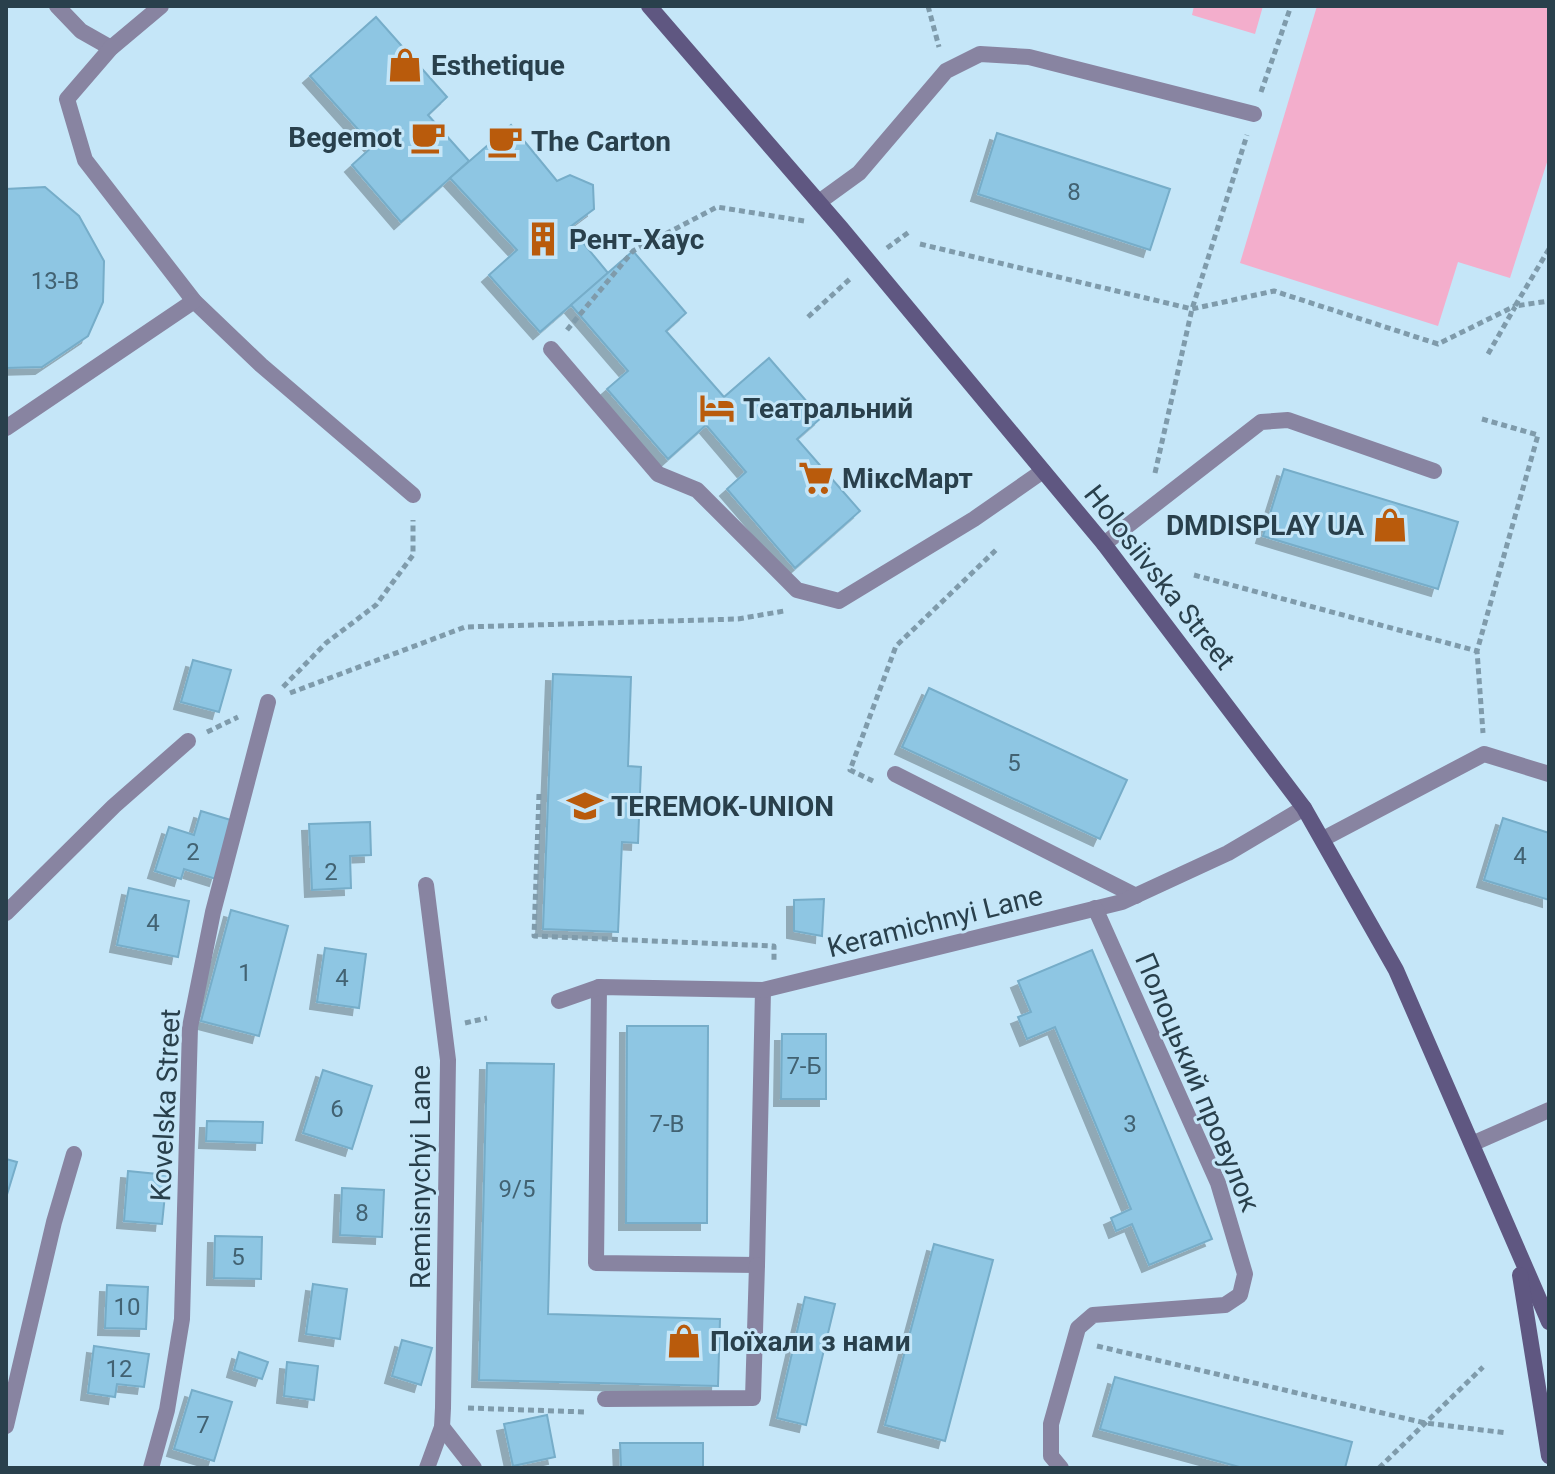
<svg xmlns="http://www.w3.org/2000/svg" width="1555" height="1474" viewBox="0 0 1555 1474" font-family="Roboto,sans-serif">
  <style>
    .green { fill: #f3aecc }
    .building { fill: #8ec6e3; stroke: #76adc9; stroke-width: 2; filter: url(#shadow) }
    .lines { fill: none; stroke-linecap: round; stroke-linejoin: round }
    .path { stroke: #7f9bab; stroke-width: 5; stroke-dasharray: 6 4; stroke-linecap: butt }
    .service { stroke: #8884a1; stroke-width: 16 }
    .minor { stroke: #8884a1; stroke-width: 16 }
    .secondary { stroke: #5f5781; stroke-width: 16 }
    .labels { text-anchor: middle; stroke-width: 6; stroke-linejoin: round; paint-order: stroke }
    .number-label { font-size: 24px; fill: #426272 }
    .poi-label { font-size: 28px; font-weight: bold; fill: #29404c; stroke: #c5e6f8; text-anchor: start }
    .street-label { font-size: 28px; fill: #29404c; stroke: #c5e6f8 }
  </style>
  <defs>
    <filter id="shadow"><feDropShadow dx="-7" dy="7" stdDeviation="0" flood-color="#0004"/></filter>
  </defs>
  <rect width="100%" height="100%" fill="#c5e6f8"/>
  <g class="green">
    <path d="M1194,6h69l-8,28 -63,-19z"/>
    <path d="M1317,6h232v150l-39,122 -52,-16 -20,64 -198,-63z"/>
  </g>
  <g class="building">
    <path d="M376,17l71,80 -19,18 41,46 -68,61 -49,-57 21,-19 -63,-70z"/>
    <path d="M511,125l46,56 13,-6 23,10 1,24 -24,18 38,46 -68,59 -51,-57 28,-25 -67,-72z"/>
    <path d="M997,133l173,56 -20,61 -172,-56z"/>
    <path d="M45,187l34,29 25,45 -1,41 -15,34 -46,31 -36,1v-179z"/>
    <path d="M633,251l53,62 -20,18 58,66 45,-39 52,60 -24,21 63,72 -65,57 -68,-79 19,-17 -40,-47 -38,34 -61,-70 21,-18 -57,-66z"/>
    <path d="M1284,469l174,53 -20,67 -175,-53z"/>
    <path d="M193,660l38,10 -12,42 -38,-10z"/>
    <path d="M553,674l78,3 -3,89 13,1 -3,76 -16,-1 -4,90 -75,-3z"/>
    <path d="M929,688l198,92 -27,59 -198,-92z"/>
    <path d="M201,811l33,10 -18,58 -32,-10 -3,10 -26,-8 14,-44 25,8z"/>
    <path d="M1503,818l46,15v67l-65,-20z"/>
    <path d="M370,822l1,33 -21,1 1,32 -39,2 -3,-66z"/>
    <path d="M129,888l60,13 -11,56 -61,-12z"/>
    <path d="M824,899l-2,37 -28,-5v-31z"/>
    <path d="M231,910l57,16 -29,110 -58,-15z"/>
    <path d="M325,948l41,6 -7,54 -42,-6z"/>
    <path d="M1092,950l120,289 -63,26 -17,-41 -16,7 -5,-13 20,-9 -76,-182 -28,12 -9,-22 13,-5 -13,-31z"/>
    <path d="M627,1026h81l-1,197h-81z"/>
    <path d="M782,1034h44v65h-45z"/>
    <path d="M487,1063l67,1 -6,250 172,5 -2,67 -239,-6z"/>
    <path d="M323,1070l49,16 -20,63 -49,-16z"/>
    <path d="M207,1121l56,1 -1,21 -56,-2z"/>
    <path d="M6,1159l11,3 -11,36z"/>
    <path d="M128,1171l39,4 -5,49 -38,-3z"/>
    <path d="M342,1188l42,2 -2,47 -42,-2z"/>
    <path d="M215,1236l47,1 -1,42 -47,-1z"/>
    <path d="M934,1244l59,16 -48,181 -60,-16z"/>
    <path d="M313,1284l34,5 -7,50 -34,-5z"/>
    <path d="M107,1285l41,2 -2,42 -41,-1z"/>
    <path d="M805,1297l30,7 -29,121 -29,-7z"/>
    <path d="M402,1340l30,8 -11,37 -29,-9z"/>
    <path d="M94,1346l55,8 -5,33 -27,-3 -2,13 -27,-4z"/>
    <path d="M239,1352l29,10 -6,17 -28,-9z"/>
    <path d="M287,1362l31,4 -4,34 -30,-4z"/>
    <path d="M1115,1377l237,65 -7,26h-102l-143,-39z"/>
    <path d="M192,1390l40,12 -18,59 -40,-12z"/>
    <path d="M547,1415l8,42 -42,9 -9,-42z"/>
    <path d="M620,1443h83v25h-82z"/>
  </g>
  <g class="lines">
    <g class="path">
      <path d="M928,6l11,41"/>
      <path d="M1261,92l30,-86"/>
      <path d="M920,244l272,65 82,-18 164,53 77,-38"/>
      <path d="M887,248l22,-16"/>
      <path d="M1549,249l-34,57 34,-5"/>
      <path d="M808,317l44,-40"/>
      <path d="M567,330l66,-79 84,-44 87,14"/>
      <path d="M1488,354l27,-47"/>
      <path d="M1482,419l56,16 -61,216 6,82"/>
      <path d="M1155,473l37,-164 55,-174"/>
      <path d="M1194,575l283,76"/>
      <path d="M283,687l43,-44 50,-38 37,-50v-35"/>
      <path d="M290,693l175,-66 273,-8 46,-8"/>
      <path d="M207,732l31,-15"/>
      <path d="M873,781l-23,-11 46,-124 102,-98"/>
      <path d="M539,794l-5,142 240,10v17"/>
      <path d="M465,1023l22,-5"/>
      <path d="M1097,1346l328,77 82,10"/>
      <path d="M468,1408l118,4"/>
      <path d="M1379,1468l104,-101"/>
    </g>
    <g class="service">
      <path d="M57,6l24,25 30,17"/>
      <path d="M161,6l-50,42 -44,51 18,61 109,141 67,64 152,130"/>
      <path d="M819,202l40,-29 87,-102 34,-17 49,3 225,57"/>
      <path d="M551,349l107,125 39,16 100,100 42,11 135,-82 69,-48"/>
      <path d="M6,428l188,-127"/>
      <path d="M1104,544l157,-122 27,-2 146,51"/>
      <path d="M895,774l241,122"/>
      <path d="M1323,839l161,-85 65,20"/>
      <path d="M6,913l108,-107 74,-65"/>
      <path d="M599,987l-3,276 161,2 6,-275"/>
      <path d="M1474,1143l75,-33"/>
      <path d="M605,1399l148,-1 4,-133"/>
      <path d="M6,1426l48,-204 20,-68"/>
      <path d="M442,1427l32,41"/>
    </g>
    <g class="minor">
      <path d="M426,885l22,175 -5,348 -1,19 -15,41"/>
      <path d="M559,1001l40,-14 164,3 359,-88 106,-49 76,-45"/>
      <path d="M151,1468l16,-58 15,-91 8,-292 23,-115 55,-210"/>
      <path d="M1061,1468l-10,-12v-32l27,-96 15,-13 132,-10 15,-10 5,-21 -27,-91 -123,-275"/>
    </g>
    <g class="secondary">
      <path d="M649,6l192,222 263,316 200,264 92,162 153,352"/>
      <path d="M1520,1275l29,181"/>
    </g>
  </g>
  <defs>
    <g id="shop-bare" transform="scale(2.76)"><path d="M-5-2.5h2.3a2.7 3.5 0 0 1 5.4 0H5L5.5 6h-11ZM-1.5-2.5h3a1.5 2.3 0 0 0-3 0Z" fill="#b95b0c" stroke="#c5e6f8" stroke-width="2.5" paint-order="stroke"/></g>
    <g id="cafe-bare" transform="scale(2.76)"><path d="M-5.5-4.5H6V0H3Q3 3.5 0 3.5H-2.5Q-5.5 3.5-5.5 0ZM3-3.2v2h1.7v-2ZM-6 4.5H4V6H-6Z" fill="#b95b0c" stroke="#c5e6f8" stroke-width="2.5" paint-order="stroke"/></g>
    <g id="building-bare" transform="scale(2.76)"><path d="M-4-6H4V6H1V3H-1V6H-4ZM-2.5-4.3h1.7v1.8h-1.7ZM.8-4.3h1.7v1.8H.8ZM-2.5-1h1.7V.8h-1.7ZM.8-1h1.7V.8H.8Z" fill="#b95b0c" stroke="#c5e6f8" stroke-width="2.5" paint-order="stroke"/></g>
    <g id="hotel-bare" transform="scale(2.76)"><path d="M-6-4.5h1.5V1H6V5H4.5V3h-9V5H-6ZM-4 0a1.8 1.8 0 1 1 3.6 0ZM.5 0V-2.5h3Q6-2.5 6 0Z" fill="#b95b0c" stroke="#c5e6f8" stroke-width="2.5" paint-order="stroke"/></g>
    <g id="supermarket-bare" transform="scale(2.76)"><path d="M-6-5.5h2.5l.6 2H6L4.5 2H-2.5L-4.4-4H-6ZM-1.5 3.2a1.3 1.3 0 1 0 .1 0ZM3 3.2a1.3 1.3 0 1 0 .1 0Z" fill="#b95b0c" stroke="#c5e6f8" stroke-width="2.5" paint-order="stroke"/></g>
    <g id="school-bare" transform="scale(2.76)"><path d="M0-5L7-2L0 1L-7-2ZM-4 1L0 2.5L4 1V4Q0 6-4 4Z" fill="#b95b0c" stroke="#c5e6f8" stroke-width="2.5" paint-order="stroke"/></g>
  </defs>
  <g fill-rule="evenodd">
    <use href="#shop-bare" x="405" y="65"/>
    <use href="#cafe-bare" x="428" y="137"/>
    <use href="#cafe-bare" x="505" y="141"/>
    <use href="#building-bare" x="543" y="239"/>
    <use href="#hotel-bare" x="717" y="408"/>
    <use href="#supermarket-bare" x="816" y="478"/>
    <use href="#shop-bare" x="1390" y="525"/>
    <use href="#school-bare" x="585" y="806"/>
    <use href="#shop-bare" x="684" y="1341"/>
  </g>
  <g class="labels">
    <g class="number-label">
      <text x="1074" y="200">8</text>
      <text x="55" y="289">13-В</text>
      <text x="1014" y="771">5</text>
      <text x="193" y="860">2</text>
      <text x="1520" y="864">4</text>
      <text x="331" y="880">2</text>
      <text x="153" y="931">4</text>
      <text x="245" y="981">1</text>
      <text x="342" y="986">4</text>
      <text x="804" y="1074">7-Б</text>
      <text x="337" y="1117">6</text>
      <text x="667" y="1132">7-В</text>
      <text x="1130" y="1132">3</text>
      <text x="517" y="1197">9/5</text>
      <text x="362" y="1221">8</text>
      <text x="238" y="1265">5</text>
      <text x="127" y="1315">10</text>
      <text x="119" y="1377">12</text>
      <text x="203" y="1433">7</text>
    </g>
    <g class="poi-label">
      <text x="431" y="75">Esthetique</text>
      <text x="402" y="147" text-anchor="end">Begemot</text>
      <text x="531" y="151">The Carton</text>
      <text x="569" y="249">Рент-Хаус</text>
      <text x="743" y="418">Театральний</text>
      <text x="842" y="488">МіксМарт</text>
      <text x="1364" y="535" text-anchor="end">DMDISPLAY UA</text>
      <text x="611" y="816">TEREMOK-UNION</text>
      <text x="710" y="1351">Поїхали з нами</text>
    </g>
    <g class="street-label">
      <text transform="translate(1160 577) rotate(52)" y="10">Holosiivska Street</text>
      <text transform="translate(935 921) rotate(-14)" y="10">Keramichnyi Lane</text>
      <text transform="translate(1198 1082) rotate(67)" y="10">Полоцький провулок</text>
      <text transform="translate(165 1105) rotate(-87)" y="10">Kovelska Street</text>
      <text transform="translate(420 1177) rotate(-90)" y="10">Remisnychyi Lane</text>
    </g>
  </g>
  <rect width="1555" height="1474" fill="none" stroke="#29404c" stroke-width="16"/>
</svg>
